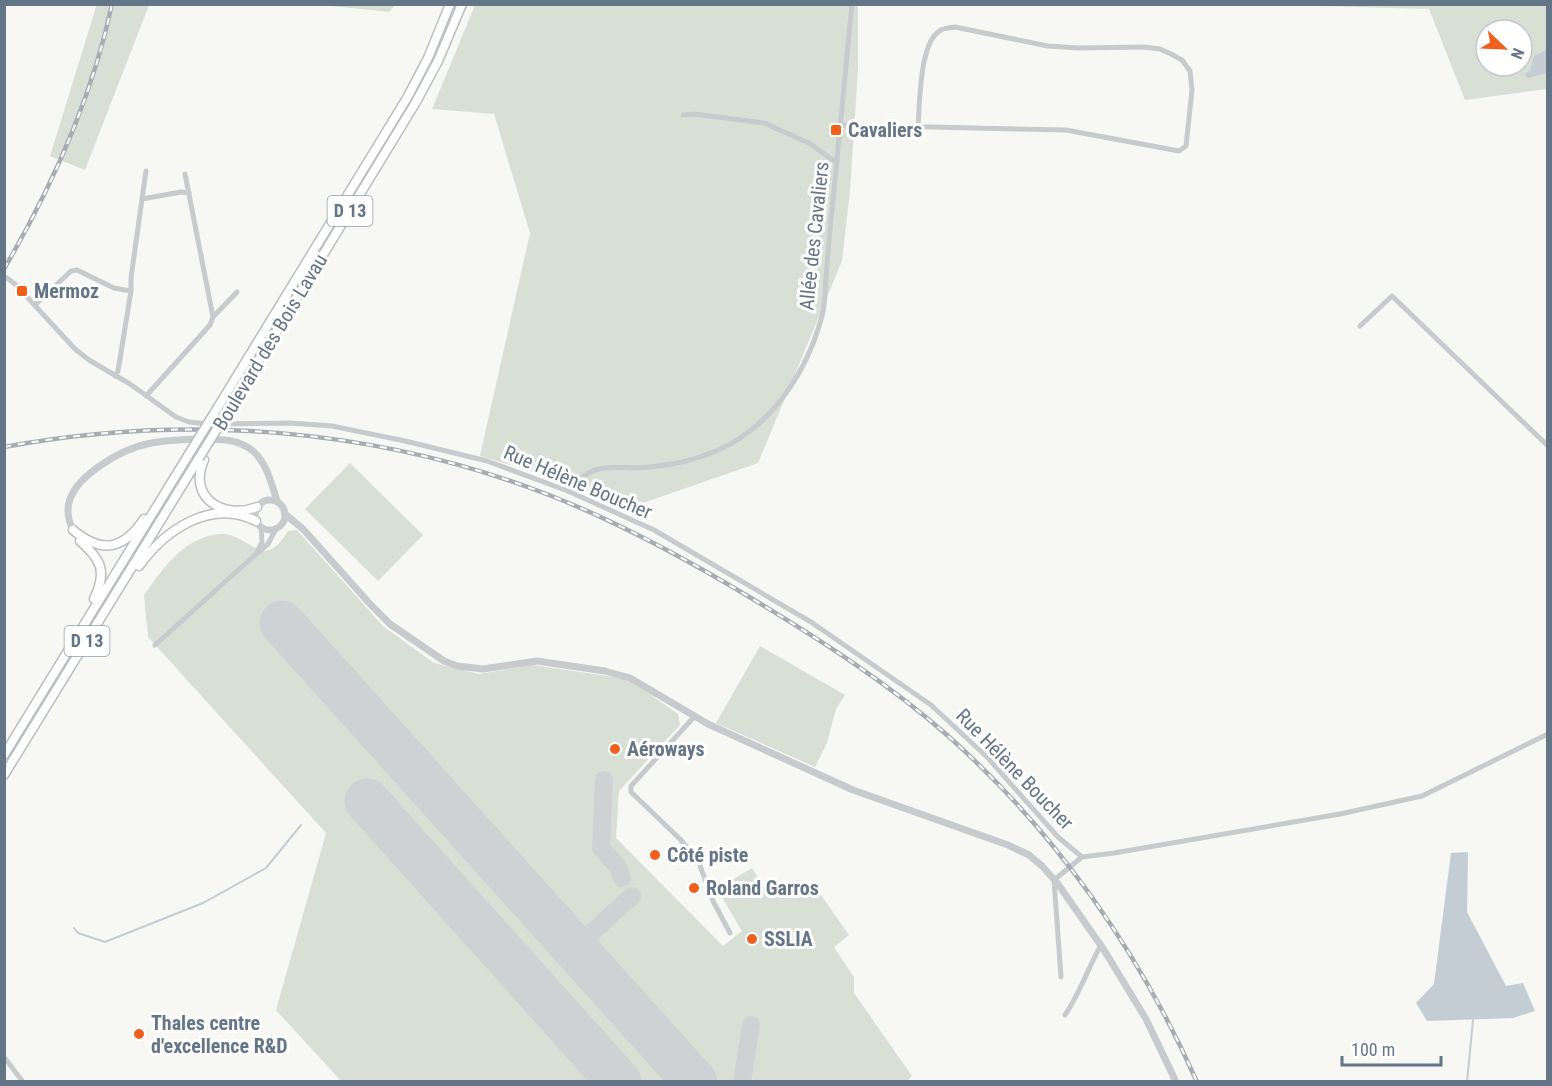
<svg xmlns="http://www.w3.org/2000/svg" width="1552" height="1086" viewBox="0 0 1552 1086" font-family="'Roboto Condensed',sans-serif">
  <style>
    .green { fill: #d8e0d5; fill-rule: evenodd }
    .water { fill: #c3cdd3 }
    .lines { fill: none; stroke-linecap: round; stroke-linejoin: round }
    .stream { stroke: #c3cdd3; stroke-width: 2 }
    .taxiway { stroke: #cfd2d4; stroke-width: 18 }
    .runway { stroke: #cfd2d4; stroke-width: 45 }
    .primary-casing { stroke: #babec2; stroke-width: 11 }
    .minor { stroke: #c7cbce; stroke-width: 5 }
    .tertiary { stroke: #c7cbce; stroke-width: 7 }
    .primary { stroke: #fff; stroke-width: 8 }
    .rail-casing { stroke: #a7acb3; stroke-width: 4.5 }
    .rail { stroke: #fff; stroke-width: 2; stroke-dasharray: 7; stroke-linecap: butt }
    .primary-bridge-casing { stroke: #babec2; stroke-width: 11; stroke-linecap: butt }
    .primary-bridge { stroke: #fff; stroke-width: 8 }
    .poi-dot { fill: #f05f1c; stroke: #fff; stroke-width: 2 }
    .labels { text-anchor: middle; stroke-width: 6; stroke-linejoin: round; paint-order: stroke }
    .shield { fill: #fff; stroke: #929eab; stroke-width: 1.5 }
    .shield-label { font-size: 18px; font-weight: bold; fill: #647587 }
    .poi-label { font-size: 20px; font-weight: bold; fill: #647587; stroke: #fff; text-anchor: start }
    .street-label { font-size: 20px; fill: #647587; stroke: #fff }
  </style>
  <rect width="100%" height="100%" fill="#f7f7f4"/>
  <g class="green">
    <path d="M97,4l52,1 -64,165 -35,-14z"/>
    <path d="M322,5h73l-6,7z"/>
    <path d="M475,5h383v65l-8,121 -8,70 -84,202 -115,40 -163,-47 50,-223 -36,-119 -62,-5z"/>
    <path d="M1284,5h263v84l-82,11 -36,-91zM1486,30h36v36h-36z"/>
    <path d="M350,463l73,72 -45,46 -73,-72z"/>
    <path d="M297,530l86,96 51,37 45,11 53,-9 90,13 19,10 37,26 2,11 -61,66 -3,47 107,108 19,-15 -25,-42 35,-21 20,31 25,-19 24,15 28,40 -15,12 20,30v16l58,83 -6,6 -565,-1 -65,-71 50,-177 -178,-196 -4,-42c19,-27 42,-60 78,-61 28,0 41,39 66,-3z"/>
    <path d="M760,646l85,49 -9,14 -9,34 -12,24 -99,-44z"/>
  </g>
  <g class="water">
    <path d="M1547,43v30l-19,5 -4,-3 6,-5 4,-14 11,-5z"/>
    <path d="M1468,852l-1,60 39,74 17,-3 12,28 -22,7 -86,3 -11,-18 18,-19 17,-131z"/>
  </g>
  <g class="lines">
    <g class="stream">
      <path d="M74,928l4,5 27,9 98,-39 63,-35 35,-43"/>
      <path d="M1467,1082l6,-62"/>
    </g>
    <g class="taxiway">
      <path d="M604,780l-3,68 17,19 4,11"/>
      <path d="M560,931c10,7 19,9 31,3"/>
      <path d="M589,963l-5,-12 3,-14 45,-41"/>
      <path d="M742,1082l9,-57"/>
    </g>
    <g class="runway">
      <path d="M282,623l413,459"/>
      <path d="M367,801l252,281"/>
    </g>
    <g class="primary-casing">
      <g id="primary">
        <path d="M218,407l189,-309 21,-40 22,-54"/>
        <path d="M228,411l188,-309 22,-41 24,-57"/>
        <path d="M204,460c-17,38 20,60 53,47"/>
        <path d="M73,530c29,24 50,20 71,-11"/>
        <path d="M80,541c22,19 27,31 14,58"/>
        <path d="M139,566c26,-36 72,-68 117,-45"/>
        <path d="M4,755l185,-301"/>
        <path d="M4,775l195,-317"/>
      </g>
    </g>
    <g class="minor">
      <path d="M683,115l11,-1 70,9 45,20 28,20"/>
      <path d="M841,125l225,5 113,21 7,-5 6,-56 -2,-19 -8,-11 -11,-6 -11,-5 -16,-2 -65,1 -31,-2 -93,-19c-4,1 -11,1 -14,3 -22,11 -21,74 -23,96"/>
      <path d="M185,174l28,143"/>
      <path d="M142,199l4,-28"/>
      <path d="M4,276l11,8 60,65 14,11 41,24 46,33 13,5 21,2 80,-1 42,3 73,15 82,20 81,30 86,39 157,92 120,83 56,52 71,80 24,20"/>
      <path d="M35,305l36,-34 6,-1 37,18 17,3"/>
      <path d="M1360,326l32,-30 156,150"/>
      <path d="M115,376l3,-5 13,-80v-13l11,-79 39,-7 8,1"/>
      <path d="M146,396l64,-71 3,-8 24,-25"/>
      <path d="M568,491c28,-34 46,-20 82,-24 23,-2 45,-7 66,-16 55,-23 91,-79 106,-135 4,-15 3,-34 5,-50 2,-25 4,-51 7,-76 6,-62 12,-124 18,-186"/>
      <path d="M261,527l1,15 -6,12 12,-10 8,-15"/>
      <path d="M155,645l101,-91"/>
      <path d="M694,717l-63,69v6l49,47 18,21 15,41 17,32"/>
      <path d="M1061,977l-7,-97 28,-23 32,-4 226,-39 82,-18 126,-62"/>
      <path d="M1065,1015c15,-22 23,-47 36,-70"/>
      <path d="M4,1057l19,25"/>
    </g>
    <g class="tertiary">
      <circle cx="270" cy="515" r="15"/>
      <path d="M285,514l18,15 68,76 19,19 54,37 13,5 26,3 54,-8 68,10 25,7 78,46 145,66 155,55 21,10 13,11 16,18 46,66 42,69 30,63"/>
      <path d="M73,530c-5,-10 -7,-20 -3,-31 9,-25 52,-50 77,-55 16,-4 33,-4 50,-5 19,0 42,-1 57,13 13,12 18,33 23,49"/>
    </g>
    <use href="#primary" class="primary"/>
    <g class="rail-casing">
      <g id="rail">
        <path d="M4,269c48,-82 88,-171 108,-265"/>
        <path d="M4,447c182,-34 373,-19 545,48 72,28 141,66 207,106 66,40 133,83 191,134 107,95 192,216 250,347"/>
      </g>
    </g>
    <use href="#rail" class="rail"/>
    <g class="primary-bridge-casing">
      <g id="primary-bridge">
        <path d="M189,454l29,-47"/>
        <path d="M199,458l29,-47"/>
      </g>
    </g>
    <use href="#primary-bridge" class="primary-bridge"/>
  </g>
  <g class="poi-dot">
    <rect x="830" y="124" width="12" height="12" rx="3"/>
    <rect x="16" y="285" width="12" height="12" rx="3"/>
    <circle cx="615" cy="749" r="6"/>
    <circle cx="655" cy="855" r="6"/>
    <circle cx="694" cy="888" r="6"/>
    <circle cx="752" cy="939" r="6"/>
    <circle cx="139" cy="1034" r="6"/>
  </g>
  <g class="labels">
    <g class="shield">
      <rect x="327.5" y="196" width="45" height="30" rx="4.5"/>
      <rect x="64.5" y="626" width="45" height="30" rx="4.5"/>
    </g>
    <g class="shield-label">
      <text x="350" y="217">D 13</text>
      <text x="87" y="647">D 13</text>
    </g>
    <g class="poi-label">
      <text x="848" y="137">Cavaliers</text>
      <text x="34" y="298">Mermoz</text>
      <text x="627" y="756">Aéroways</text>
      <text x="667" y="862">Côté piste</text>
      <text x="706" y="895">Roland Garros</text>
      <text x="764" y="946">SSLIA</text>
      <text x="151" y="1030">Thales centre<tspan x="151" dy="23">d'excellence R&amp;D</tspan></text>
    </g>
    <g class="street-label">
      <text transform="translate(814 236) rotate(-84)" y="7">Allée des Cavaliers</text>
      <text transform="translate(270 342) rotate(-59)" y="7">Boulevard des Bois Lavau</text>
      <text transform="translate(578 482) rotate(23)" y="7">Rue Hélène Boucher</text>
      <text transform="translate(1015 769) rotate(46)" y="7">Rue Hélène Boucher</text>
    </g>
  </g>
  <rect width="1552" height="1086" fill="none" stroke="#647587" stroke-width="12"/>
  <g transform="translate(1504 48) rotate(113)"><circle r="28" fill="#ffffff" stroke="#c1c8cf" stroke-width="1.5"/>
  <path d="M0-4.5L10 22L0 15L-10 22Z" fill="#f05f1c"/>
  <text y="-9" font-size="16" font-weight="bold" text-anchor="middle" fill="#647587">N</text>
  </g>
  <path d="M1342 1056v9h99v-9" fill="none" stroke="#647587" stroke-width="3"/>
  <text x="1351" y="1056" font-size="18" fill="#647587" stroke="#ffffff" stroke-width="4.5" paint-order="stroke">100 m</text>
</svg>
